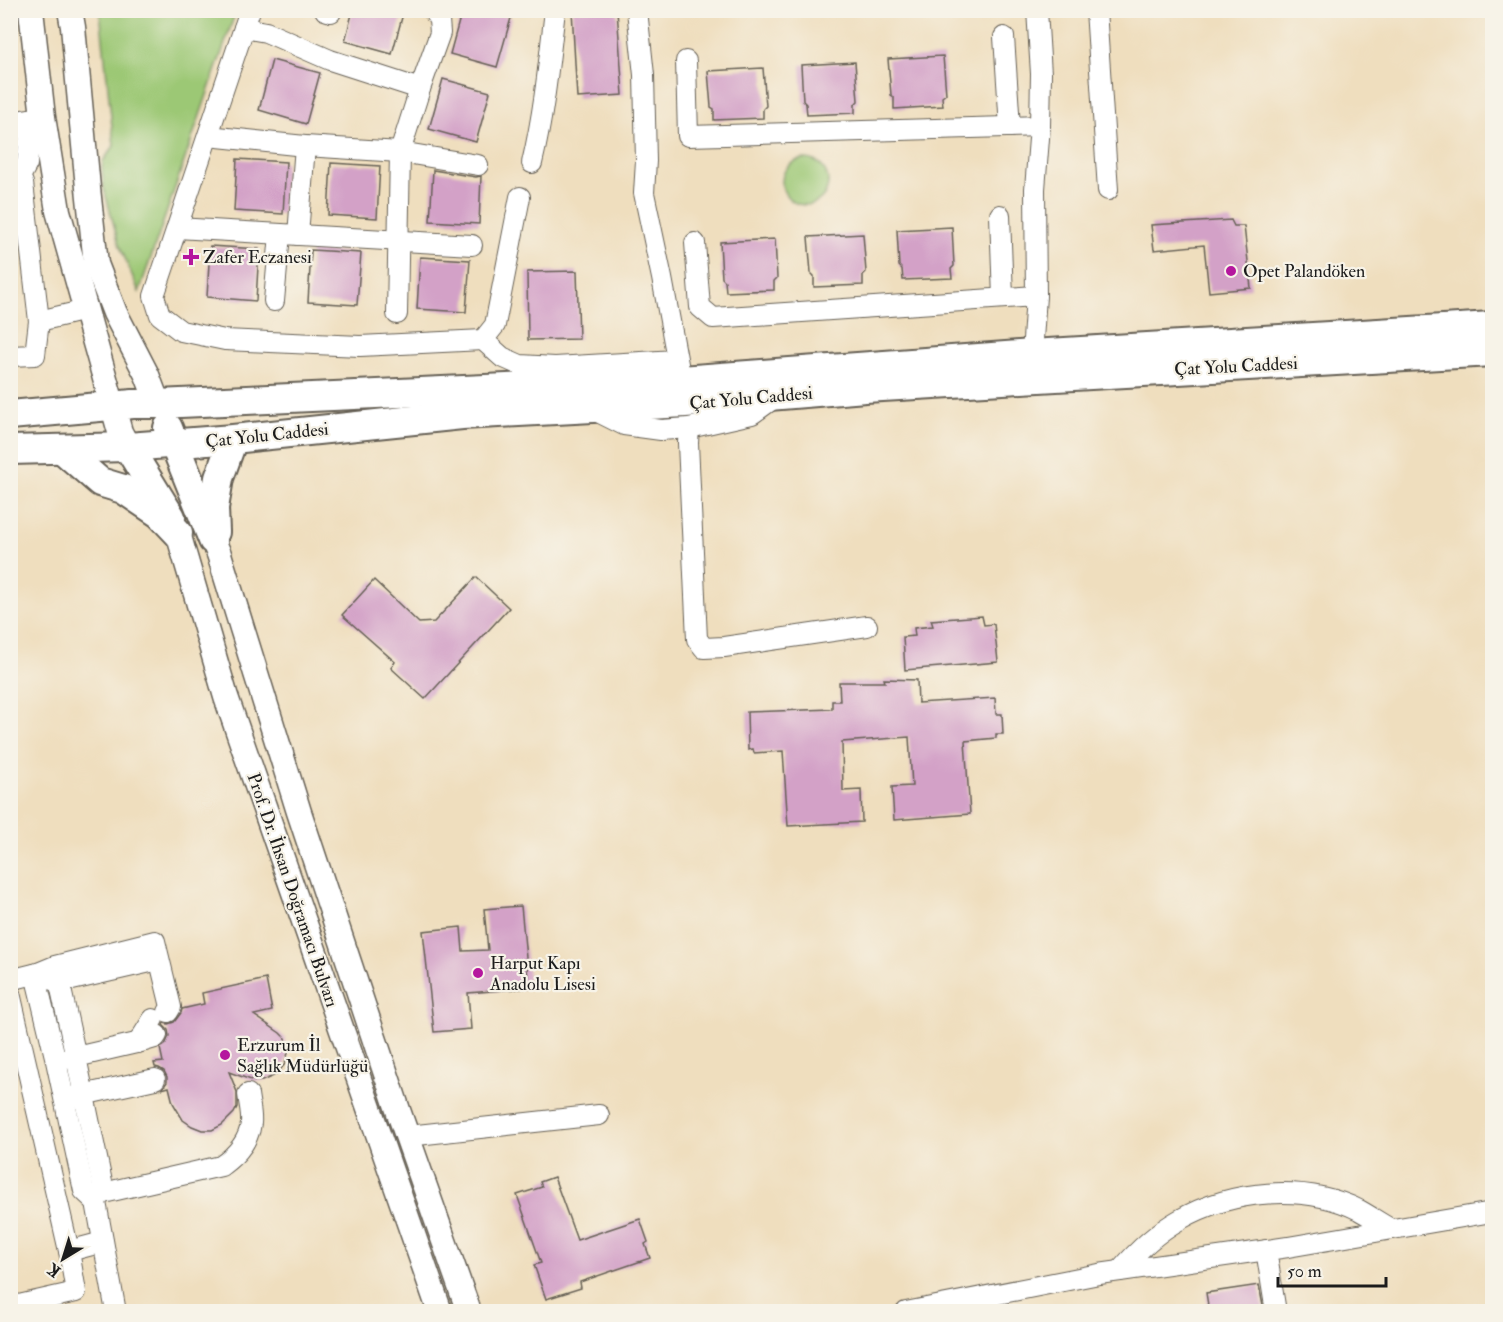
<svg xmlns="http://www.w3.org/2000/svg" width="1503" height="1322" viewBox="0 0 1503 1322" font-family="'IM FELL Double Pica',serif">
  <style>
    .green { fill: #9cc875; stroke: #5c7248; stroke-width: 1.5 }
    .building { fill: #d3a1c7 }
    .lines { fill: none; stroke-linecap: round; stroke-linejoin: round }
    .minor-casing { stroke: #666055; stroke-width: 22 }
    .major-casing { stroke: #666055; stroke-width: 27 }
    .highway-casing { stroke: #666055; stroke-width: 32 }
    .minor { stroke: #fff; stroke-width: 20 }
    .major { stroke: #fff; stroke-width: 24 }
    .highway { stroke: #fff; stroke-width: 28 }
    .poi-dot { fill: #b5179e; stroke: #f7f3e8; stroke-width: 2 }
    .labels { text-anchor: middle; stroke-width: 4.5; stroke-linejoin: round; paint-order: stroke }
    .poi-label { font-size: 18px; fill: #1c1c1c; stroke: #f7f3e8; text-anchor: start }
    .street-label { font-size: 18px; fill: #1c1c1c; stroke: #f7f3e8 }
  </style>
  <rect width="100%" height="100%" fill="#f7f3e8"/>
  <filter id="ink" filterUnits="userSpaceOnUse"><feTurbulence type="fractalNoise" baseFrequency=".0167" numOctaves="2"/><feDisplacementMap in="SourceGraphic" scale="12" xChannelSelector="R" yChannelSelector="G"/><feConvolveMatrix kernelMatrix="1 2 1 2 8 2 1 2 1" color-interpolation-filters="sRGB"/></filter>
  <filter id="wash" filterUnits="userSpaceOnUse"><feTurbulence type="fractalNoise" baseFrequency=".008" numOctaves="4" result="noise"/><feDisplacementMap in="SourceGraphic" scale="24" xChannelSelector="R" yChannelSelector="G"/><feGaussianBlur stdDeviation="1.35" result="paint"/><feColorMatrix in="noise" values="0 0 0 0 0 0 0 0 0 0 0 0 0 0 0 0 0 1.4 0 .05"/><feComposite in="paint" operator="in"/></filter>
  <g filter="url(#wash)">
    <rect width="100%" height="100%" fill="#efdebe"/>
    <g class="green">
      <path d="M100,11h136l-97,281 -20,-48 -15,-55 -2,-21 1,-7 11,-15z"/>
      <circle cx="805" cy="182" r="23"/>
    </g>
    <g id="blocks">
      <g class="building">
        <path d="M353,10h51l-12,44 -47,-13z"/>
        <path d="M462,10h24l25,8 -14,49 -47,-13z"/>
        <path d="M572,10h45l6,85 -46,3z"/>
        <path d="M943,56l3,38 -4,3 1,9 -49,3v-12l-3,-2 -3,-36z"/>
        <path d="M272,60l48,13 -14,51 -47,-14z"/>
        <path d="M855,62l3,39 -3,3v9l-48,2 -1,-11 -3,-3 -2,-36z"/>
        <path d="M763,68l3,38 -3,3v9l-49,2v-11l-3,-2 -3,-36z"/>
        <path d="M443,79l47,13 -14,50 -47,-13z"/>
        <path d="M237,159l49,3 -3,52 -49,-3z"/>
        <path d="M331,163l49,3 -3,52 -49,-3z"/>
        <path d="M433,170l43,7 5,-1 -2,48 -49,-3z"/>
        <path d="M1231,220l3,6h10l7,62 -42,4 -5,-47 -50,5 -3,-25z"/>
        <path d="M952,227l2,39 -3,3 1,9 -49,2 -1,-11 -3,-3 -2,-36z"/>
        <path d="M863,234l3,38 -3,3v10l-49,2v-11l-3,-3 -3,-36z"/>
        <path d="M775,239l2,39 -3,3v9l-48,2 -1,-11 -3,-3 -2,-36z"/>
        <path d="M210,246l49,3 -3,52 -49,-4z"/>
        <path d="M311,250l50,3 -4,52 -49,-3z"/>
        <path d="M420,257l50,3 -4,52 -49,-3z"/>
        <path d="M577,271l2,68 -51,1 -1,-68z"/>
        <path d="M476,577l33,31 -84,91 -34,-31 4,-6 -53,-47 32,-35 45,43 15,-1z"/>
        <path d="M982,616l2,9 10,-1 4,38 -93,8 -2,-33 12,-1 -1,-8 19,-2 -2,-6z"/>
        <path d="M884,679l33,1 1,23 77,-5 1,16h6l1,20h-7v4l-31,3 5,73 -76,6 -2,-33 20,-1 -3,-49 -67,5 1,49 18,-1 1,32 -74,4 -5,-75 -29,2 -1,-4 -5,1 -1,-38 85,-3v-8h8l-1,-19h46z"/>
        <path d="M521,906l8,82 -61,5 3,36 -37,3 -11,-101 38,-4 2,24 25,-1 -4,-41z"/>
        <path d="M266,979l6,32 -18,4 26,18 5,5 3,15 -3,11 -9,11 -14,6h-8l-25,-9 8,20v15l-3,6 -12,12 -10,5h-10l-10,-4 -9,-6 -10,-17 -4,-16 -7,2 5,-7v-5l-3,-6 -5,-3 -4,-1 -1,-4 9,-1 -3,-14 5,-3 4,-9 -1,-6 -5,-5 1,-2 4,1 6,-2 7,-9 1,-4 22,-5 -2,-11z"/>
        <path d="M554,1177l23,63 63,-21 8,23 -3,2 5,14 -70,24 1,6 -35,11 -12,-34 7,-2 -24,-68 25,-8 -2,-5z"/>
        <path d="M1259,1285l5,26h-55l-3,-18z"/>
      </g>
    </g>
  </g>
  <g filter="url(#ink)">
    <use href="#blocks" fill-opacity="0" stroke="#666055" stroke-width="1.5"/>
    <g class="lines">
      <g class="minor-casing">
        <g id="minor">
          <path d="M250,10l-96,286 6,19 21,16 44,9 135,6 123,-6 12,-15 25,-128"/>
          <path d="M325,10l6,2"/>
          <path d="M637,10l7,65 2,86 -2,32 18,85 19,102"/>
          <path d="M1096,10l12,180"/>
          <path d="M244,28l22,4 64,28 90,29"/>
          <path d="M1004,37l6,90"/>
          <path d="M686,61l2,75 352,-10"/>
          <path d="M10,122l33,-5"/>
          <path d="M208,136l97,10 95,6 20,-63 20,-56 -1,-13 -6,-10"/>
          <path d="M532,163c12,-50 17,-101 23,-153"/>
          <path d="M10,167l7,5 6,11 16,138"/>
          <path d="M20,177l7,-13 4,-45"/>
          <path d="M1000,215l3,83"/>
          <path d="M177,228l295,17"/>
          <path d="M298,235l7,-89"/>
          <path d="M695,243l5,64 13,11 323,-22"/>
          <path d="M274,301l6,-67"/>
          <path d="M397,314l3,-162 78,13"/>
          <path d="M483,340l19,17 18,8 35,2 121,-7"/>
          <path d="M1032,354l4,-58 -1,-107 5,-63 1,-52 -4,-64"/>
          <path d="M10,356l25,-1 4,-34 47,-11"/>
          <path d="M592,409l32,16 37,5 28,-2 63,-14 25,-18"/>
          <path d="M689,428l-1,15 9,196 7,9 20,-1 143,-21"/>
          <path d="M57,971l19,86 -11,2"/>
          <path d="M38,973l21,10 100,-23"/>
          <path d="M35,974l21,87 28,130 12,11"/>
          <path d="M10,980l28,-7 17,-7 100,-25 16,66 -3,5"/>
          <path d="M10,993l59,258 7,41 -66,15"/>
          <path d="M138,1043l15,-24"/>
          <path d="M73,1097l82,-18"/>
          <path d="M408,1136l191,-21"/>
          <path d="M99,1194l122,-28c14,-10 28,-25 30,-43 1,-9 -2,-20 -3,-29"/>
          <path d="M1266,1250l10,62"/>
          <path d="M69,1251l34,-9"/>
          <path d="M1120,1271c17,-20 36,-38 59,-51 52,-30 125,-37 180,-10 11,6 21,13 32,19"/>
          <path d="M116,1312l-20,-110 7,-15 -27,-130 69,-16 10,-3 2,-3"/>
          <path d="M906,1312l193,-38 189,-27 204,-35"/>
        </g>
      </g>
      <g class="major-casing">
        <g id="major">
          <path d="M31,10l12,107 15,94 62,221 8,15"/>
          <path d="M70,10l3,17 15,161 8,76 19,49 32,62 11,29"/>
          <path d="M178,533l48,164 214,615"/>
          <path d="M213,540l6,14 80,258 100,301 70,199"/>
        </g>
      </g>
      <g class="highway-casing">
        <g id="highway">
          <path d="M10,415l123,-11h25l523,-24 351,-26 460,-28"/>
          <path d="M168,428l45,112"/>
          <path d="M128,447l43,70"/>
          <path d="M62,449l38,33 23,7 37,25 18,19"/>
          <path d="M10,450l118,-3 105,-8 229,-24 223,-12 180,-15 627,-36"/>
          <path d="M215,532l-1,-24 5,-30 14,-39"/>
        </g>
      </g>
      <use href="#minor" class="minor"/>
      <use href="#major" class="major"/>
      <use href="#highway" class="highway"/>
    </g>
  </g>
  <g class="poi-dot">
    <path d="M188 248h6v6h6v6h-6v6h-6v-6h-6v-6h6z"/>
    <circle cx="1231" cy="271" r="6"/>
    <circle cx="478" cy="973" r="6"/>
    <circle cx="225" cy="1055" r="6"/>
  </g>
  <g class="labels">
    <g class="poi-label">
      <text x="203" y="263">Zafer Eczanesi</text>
      <text x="1243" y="277">Opet Palandöken</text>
      <text x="490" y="969">Harput Kapı<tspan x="490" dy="21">Anadolu Lisesi</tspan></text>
      <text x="237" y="1051">Erzurum İl<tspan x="237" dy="21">Sağlık Müdürlüğü</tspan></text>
    </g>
    <g class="street-label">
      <text transform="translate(1236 366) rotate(-3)" y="6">Çat Yolu Caddesi</text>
      <text transform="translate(751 398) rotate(-5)" y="6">Çat Yolu Caddesi</text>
      <text transform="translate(267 435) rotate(-6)" y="6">Çat Yolu Caddesi</text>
      <text transform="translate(293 890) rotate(71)" y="6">Prof. Dr. İhsan Doğramacı Bulvarı</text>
    </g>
  </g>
  <rect width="1503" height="1322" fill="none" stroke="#f7f3e8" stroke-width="36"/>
  <g transform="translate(63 1259) rotate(218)" stroke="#f7f3e8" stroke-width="4.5" paint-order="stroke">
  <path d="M0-4.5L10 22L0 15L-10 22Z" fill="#1c1c1c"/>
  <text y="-9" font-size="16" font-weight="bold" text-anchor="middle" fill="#1c1c1c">K</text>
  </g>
  <path d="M1278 1277v9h108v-9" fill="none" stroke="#1c1c1c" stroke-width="3"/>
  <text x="1287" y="1277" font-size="18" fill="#1c1c1c" stroke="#f7f3e8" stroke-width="4.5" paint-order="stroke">50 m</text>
</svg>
